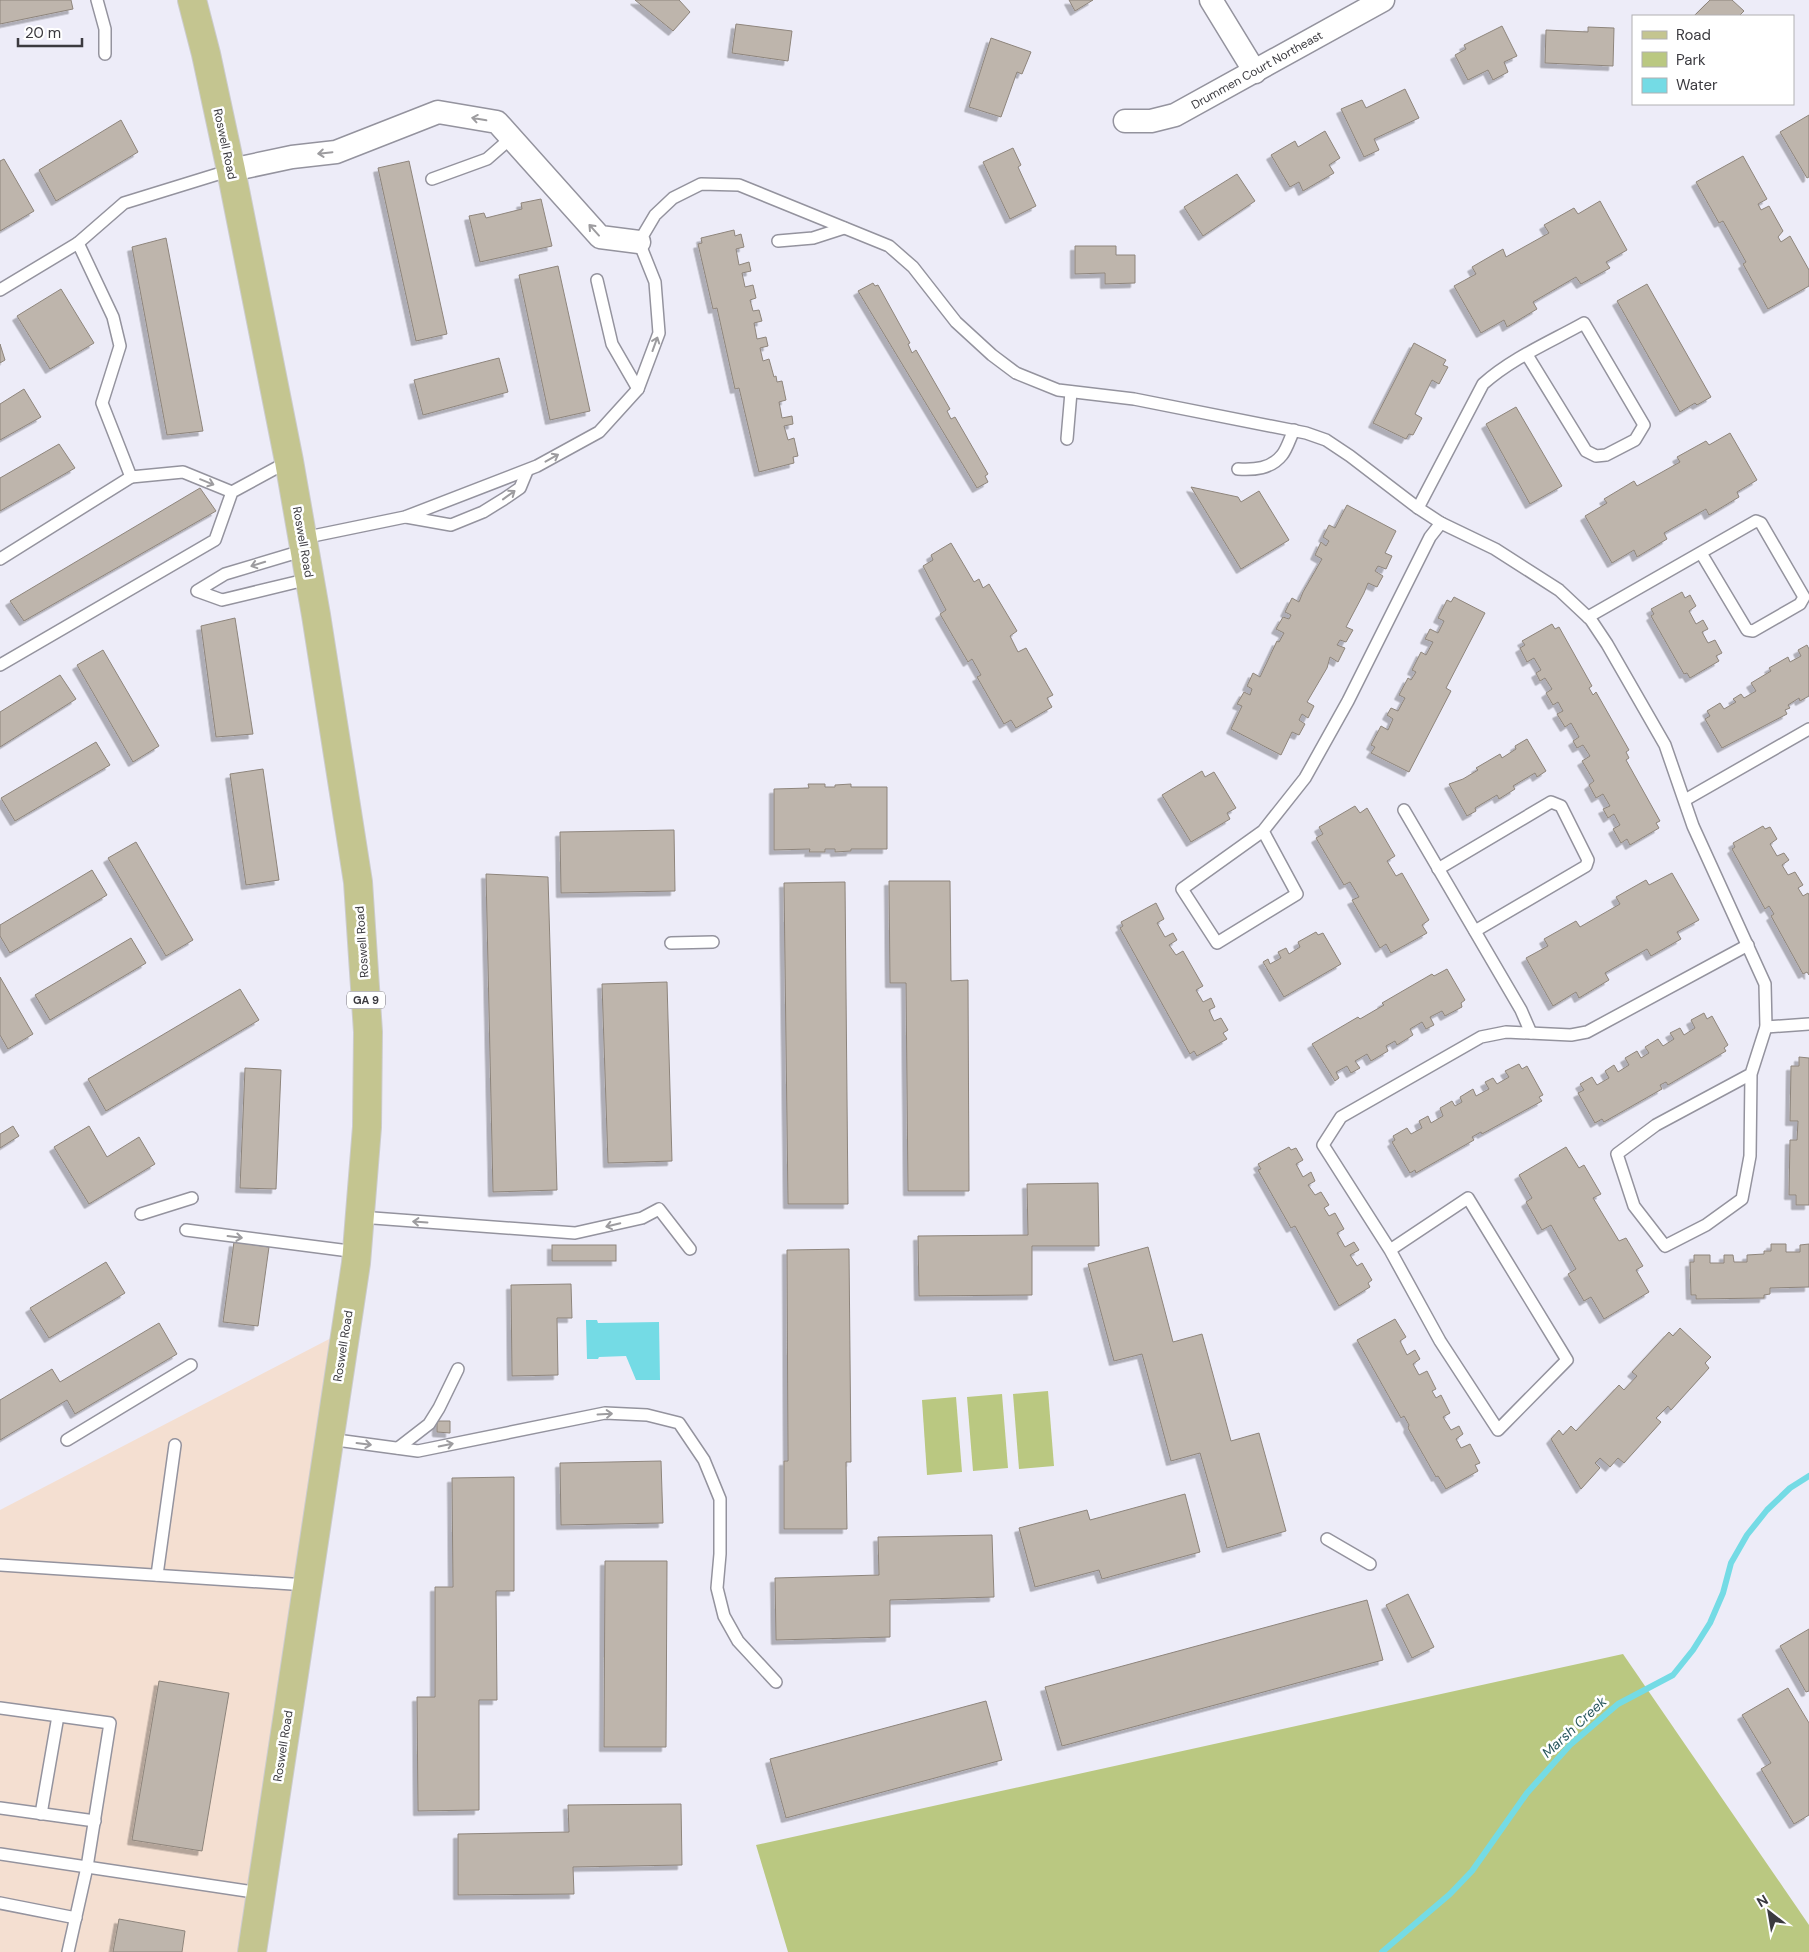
<svg xmlns="http://www.w3.org/2000/svg" width="1809" height="1952" viewBox="0 0 1809 1952" font-family="'DM Sans',sans-serif">
  <style>
    .commercial { fill: #f4dfd1 }
    .green { fill: #bac881 }
    .water { fill: #74dbe5 }
    .lines { fill: none; stroke-linecap: round; stroke-linejoin: round }
    .stream { stroke: #74dbe5; stroke-width: 6 }
    .building { fill: #beb5ac; stroke: #8e857c; filter: url(#shadow) }
    .service-casing { stroke: #94939e; stroke-width: 14 }
    .minor-casing { stroke: #94939e; stroke-width: 25 }
    .primary-casing { stroke: #cccccd; stroke-width: 30 }
    .service { stroke: #fff; stroke-width: 11 }
    .minor { stroke: #fff; stroke-width: 22 }
    .primary { stroke: #c4c590; stroke-width: 28 }
    .oneway { stroke: #9d9c9f }
    .labels { text-anchor: middle; stroke-width: 5; stroke-linejoin: round; paint-order: stroke }
    .shield { fill: #fff; stroke: #767579; stroke-width: 1 }
    .shield-label { font-size: 11px; font-weight: bold; fill: #3b3a3f }
    .street-label { font-size: 12px; fill: #3b3a3f; stroke: #fff }
    .water-label { font-size: 14px; font-style: italic; fill: #29575c; stroke: #fff }
  </style>
  <defs>
    <filter id="shadow"><feDropShadow dx="-4.5" dy="4.5" stdDeviation="0" flood-color="#0004"/></filter>
  </defs>
  <rect width="100%" height="100%" fill="#edecf8"/>
  <path class="commercial" d="M337,1335l-72,617h-265v-442z"/>
  <g class="green">
    <path d="M1048,1391l6,75 -35,3 -6,-75z"/>
    <path d="M1002,1394l6,74 -35,3 -6,-74z"/>
    <path d="M956,1397l6,75 -35,3 -5,-75z"/>
    <path d="M1623,1654l186,271v27h-1021l-32,-107z"/>
  </g>
  <path class="water" d="M586,1320h11l1,3 61,-1 1,58h-24l-10,-24 -27,1 -1,2h-11z"/>
  <g class="lines">
    <path class="stream" d="M1382,1952l68,-58 22,-23 55,-78 43,-48 48,-41 55,-29 20,-25 17,-27 13,-30 8,-30 16,-28 20,-25 23,-22 19,-12"/>
  </g>
  <g class="building">
    <path d="M0,0h71l2,9 -73,15z"/>
    <path d="M635,0h44l11,12 -17,19z"/>
    <path d="M1069,0h24l-18,11z"/>
    <path d="M1710,0h22l12,11 -5,5h-45z"/>
    <path d="M736,24l56,7 -4,30 -56,-8z"/>
    <path d="M1502,26l15,30 -13,6 4,10 -15,8 -5,-10 -20,10 -13,-25 11,-6 -2,-4z"/>
    <path d="M1588,27l26,1 -1,38 -68,-3 1,-33 42,2z"/>
    <path d="M991,38l40,14 -9,22 -5,-2 -16,45 -32,-10z"/>
    <path d="M1405,89l14,29 -45,21 5,11 -15,7 -23,-48 21,-9 4,8z"/>
    <path d="M1809,115v62l-2,1 -27,-46z"/>
    <path d="M121,120l17,32 -82,49 -17,-31z"/>
    <path d="M1325,131l15,27 -11,7 5,8 -31,18 -4,-9 -9,5 -19,-32 24,-14 3,6z"/>
    <path d="M1013,148l8,17 -3,2 18,39 -26,13 -27,-57z"/>
    <path d="M1743,156l24,43 -9,5 3,6 8,-4 14,25 -5,6 3,5 9,-6 19,34v16l-41,23 -25,-45 3,-2 -23,-41 -4,2 -23,-41z"/>
    <path d="M4,159l30,52 -34,20v-70z"/>
    <path d="M409,161l38,173 -31,7 -38,-173z"/>
    <path d="M1237,174l18,27 -52,35 -19,-29z"/>
    <path d="M541,199l11,47 -72,16 -11,-46 15,-3 2,5 36,-9 -1,-6z"/>
    <path d="M1600,201l27,49 -21,12 4,6 -29,16 -5,-7 -43,25 4,7 -30,18 -3,-7 -23,13 -27,-47 22,-12 -4,-7 31,-18 3,8 43,-24 -5,-8 30,-17 4,6z"/>
    <path d="M734,230l1,6 6,-2 3,13 -8,2 3,16 10,-3 2,9 -9,2 3,14 8,-2 3,13 -6,2 3,11 6,-1 3,11 -8,2 3,16 9,-2 2,9 -8,2 3,13 6,-2 5,18 2,-1 1,6 5,-1 4,19 -7,2 3,16 10,-2 1,8 -9,2 4,14 6,-2 4,18 -5,1 1,6 -35,9 -20,-84 -4,1 -18,-81 -4,1 -15,-65 4,-1 -1,-5z"/>
    <path d="M166,238l37,193 -36,4 -35,-188z"/>
    <path d="M1075,246h41v9h19v28l-30,1v-11l-30,1z"/>
    <path d="M558,266l32,145 -40,9 -31,-145z"/>
    <path d="M873,283l2,3 3,-1 32,58 -2,1 4,9 4,-3 34,59 -3,2 4,8 4,-2 33,57 -3,2 3,6 -11,6 -119,-197z"/>
    <path d="M1647,284l64,113 -14,8 -2,-2 -15,9 -63,-111z"/>
    <path d="M61,289l33,54 -44,26 -33,-53z"/>
    <path d="M1414,343l32,17 -3,5 5,2 -9,17 -7,-4 -17,34 7,4 -9,17 -4,-1 -3,5 -33,-16z"/>
    <path d="M0,344l5,16 -5,3z"/>
    <path d="M499,358l9,34 -85,23 -9,-35z"/>
    <path d="M24,389l17,28 -41,23v-36z"/>
    <path d="M1516,407l46,79 -32,18 -44,-80z"/>
    <path d="M1730,433l27,47 -20,12 2,5 -30,18 -3,-6 -42,24 3,6 -30,18 -3,-7 -22,13 -27,-47 22,-13 -3,-4 30,-18 3,5 43,-24 -3,-5 29,-16 3,4z"/>
    <path d="M59,444l16,24 -75,43v-33z"/>
    <path d="M1191,487l47,10 3,5 18,-11 30,49 -48,29z"/>
    <path d="M200,488l16,23 -192,110 -14,-20z"/>
    <path d="M1347,505l49,26 -11,22 7,3 -6,13 -8,-3 -3,5 8,5 -6,11 -9,-4 -4,10 -18,34 7,3 -7,12 -6,-2 -3,5 8,3 -7,14 -8,-5 -3,11 -20,34 7,4 -6,12 -6,-4 -3,6 6,4 -6,11 -7,-3 -11,23 -50,-26 11,-23 -5,-2 7,-12 6,3 2,-6 -5,-3 6,-13 7,4 17,-36 2,1 5,-9 -8,-4 7,-12 6,2 2,-4 -6,-3 7,-14 7,4 4,-10 19,-33 -7,-4 6,-13 5,4 3,-5 -6,-4 6,-12 6,3z"/>
    <path d="M951,543l23,39 5,-3 4,9 6,-4 28,47 -7,5 8,16 8,-4 27,47 -6,3 5,9 -36,21 -5,-8 -7,4 -27,-47 4,-2 -9,-16 -4,3 -28,-48 6,-4 -23,-44 10,-6 -2,-5z"/>
    <path d="M1682,592l3,6 5,-3 6,11 -7,5 7,13 7,-4 5,9 -6,3 6,11 7,-3 7,13 -6,3 3,5 -29,17 -3,-5 -3,1 -33,-58 3,-2 -3,-5z"/>
    <path d="M1454,597l31,16 -39,75 5,3 -42,81 -38,-19 4,-6 -4,-2 10,-19 7,4 5,-11 -6,-4 4,-7 7,3 7,-13 -6,-3 9,-17 3,2 5,-8 -4,-2 9,-18 5,3 7,-13 -8,-3 5,-10 8,4 6,-12 -6,-3 9,-18 4,2z"/>
    <path d="M235,618l18,116 -37,3 -15,-111z"/>
    <path d="M1552,624l3,5 4,-2 33,59 -3,2 4,7 3,-3 33,58 -3,2 3,6 -3,2 34,61 -4,2 3,5 -29,17 -3,-6 -6,4 -8,-14 7,-4 -6,-11 -6,4 -5,-9 7,-3 -7,-12 -7,4 -7,-13 5,-4 -12,-20 8,-5 -7,-11 -6,3 -4,-7 6,-4 -8,-14 -6,4 -8,-13 6,-3 -5,-9 -5,3 -7,-12 6,-4 -7,-11 -5,3 -4,-8 5,-3 -7,-12 -7,4 -7,-14 5,-3 -3,-4z"/>
    <path d="M1807,645l2,4v47l-9,5 -1,-3 -11,7 2,3 -5,2 2,4 -65,34 -17,-29 5,-3 -3,-5 13,-8 4,6 12,-7 -3,-3 8,-5 3,4 12,-7 -5,-8 20,-12 -2,-3 19,-11 2,5 11,-6 -3,-6z"/>
    <path d="M103,650l56,96 -26,16 -56,-97z"/>
    <path d="M60,675l16,24 -76,48v-35z"/>
    <path d="M1527,739l19,32 -9,6 -2,-4 -22,13 2,3 -16,10 -2,-4 -22,13 1,3 -9,5 -18,-32 14,-5 15,-9 -2,-2 24,-14 2,4 14,-9 -1,-3z"/>
    <path d="M96,742l14,23 -95,56 -14,-23z"/>
    <path d="M263,769l16,111 -33,5 -16,-111z"/>
    <path d="M1202,771l3,6 9,-5 22,36 -9,5 3,6 -39,23 -29,-47z"/>
    <path d="M808,784h17v3h10v-2l16,-1v3h36v62h-36v2l-16,1v-3h-10v3h-16l1,-3 -36,1v-61l35,-1z"/>
    <path d="M1355,806l5,7 7,-5 28,48 -8,5 9,15 6,-3 27,47 -7,5 5,8 -36,20 -5,-9 -6,4 -28,-48 7,-3 -9,-15 -6,3 -28,-47 7,-4 -4,-7z"/>
    <path d="M1763,826l2,3 5,-2 7,12 -7,5 7,12 7,-3 5,7 -7,5 6,10 7,-3 8,13 -5,3 5,8 5,-3 1,2v80l-2,-3 -4,2 -32,-58 3,-2 -5,-8 -4,3 -33,-60 3,-2 -2,-4z"/>
    <path d="M674,830l1,61 -114,2 -1,-61z"/>
    <path d="M136,842l57,98 -27,16 -58,-98z"/>
    <path d="M92,870l15,25 -97,58 -10,-17v-11z"/>
    <path d="M1672,873l27,47 -22,12 4,7 -30,17 -4,-7 -42,24 4,7 -30,18 -3,-6 -23,14 -27,-48 22,-12 -4,-7 32,-18 4,6 40,-23 -4,-7 30,-17 3,5z"/>
    <path d="M486,874l62,3 9,313 -64,2z"/>
    <path d="M889,881h61l1,100 17,-1 1,211h-61l-2,-208h-16z"/>
    <path d="M845,882l3,322h-60l-4,-321z"/>
    <path d="M1156,903l8,16 -7,4 8,14 8,-4 4,7 -8,5 7,10 7,-4 20,35 -7,4 7,12 8,-4 4,9 -6,3 5,11 7,-3 7,12 -5,3 4,6 -30,17 -3,-5 -4,3 -70,-126 3,-2 -2,-4z"/>
    <path d="M1316,932l2,3 5,-2 18,31 -57,33 -21,-35 5,-3 2,5 11,-6 -3,-6 8,-4 3,6 11,-7 -2,-5z"/>
    <path d="M131,938l15,25 -96,57 -15,-25z"/>
    <path d="M1447,969l18,31 -4,3 1,4 -17,9 -3,-5 -12,6 4,8 -8,4 -4,-7 -12,7 3,6 -16,10 -2,-4 -9,5 2,5 -17,10 -4,-7 -12,7 5,7 -9,5 -4,-7 -11,6 3,6 -4,3 -23,-37 46,-27 2,2 24,-14 -2,-2 50,-29 2,2z"/>
    <path d="M0,977l33,57 -25,15 -8,-14z"/>
    <path d="M667,982l5,179 -64,2 -6,-179z"/>
    <path d="M240,989l19,31 -153,91 -18,-32z"/>
    <path d="M1704,1013l3,6 5,-3 16,29 -4,3 2,3 -58,34 -2,-3 -6,3 2,4 -58,33 -2,-3 -7,4 -17,-30 6,-3 -4,-6 12,-7 5,8 12,-7 -4,-7 9,-6 4,7 11,-7 -4,-7 12,-7 4,7 8,-5 -4,-6 13,-8 5,7 11,-7 -4,-6 10,-5 4,7 11,-7 -4,-8z"/>
    <path d="M1799,1057l10,1v147h-13v-10h-7l1,-55h7l1,-19h-8l1,-55h8z"/>
    <path d="M1519,1064l3,5 5,-3 16,29 -4,2 3,4 -60,33 -1,-2 -9,5 2,3 -58,33 -1,-3 -5,3 -18,-31 3,-2 -2,-4 14,-8 4,6 11,-6 -3,-7 9,-5 3,7 12,-7 -3,-8 12,-7 3,5 7,-4 -2,-5 13,-8 3,7 13,-7 -4,-7 8,-4 4,6 12,-7 -4,-6z"/>
    <path d="M245,1068l36,2 -5,119 -36,-1z"/>
    <path d="M13,1126l6,10 -19,12v-14z"/>
    <path d="M89,1126l18,31 32,-20 16,27 -66,40 -35,-57z"/>
    <path d="M1289,1147l2,3 5,-2 7,12 -7,4 7,13 8,-5 4,9 -7,4 7,10 6,-3 8,13 -5,3 5,8 6,-3 9,16 -7,4 8,14 9,-5 5,8 -9,5 7,11 5,-3 10,17 -4,3 2,4 -31,19 -44,-80 -4,2 -33,-58 3,-1 -3,-5z"/>
    <path d="M1566,1147l13,21 5,-3 17,29 -8,4 26,43 7,-3 17,28 -7,4 13,22 -45,27 -13,-22 -7,4 -16,-27 8,-5 -25,-44 -9,5 -16,-28 6,-4 -13,-23z"/>
    <path d="M1098,1183l1,63h-67v49l-113,1 -1,-60 110,-1 -1,-51z"/>
    <path d="M234,1242l35,5 -11,79 -35,-4z"/>
    <path d="M1771,1244h15v8h14v-7l9,-1v43l-39,1v6l-6,1v3l-68,1v-4h-5l-1,-33h4v-7h16v8h14v-8h9l1,7h13v-7l17,-1v-3h7z"/>
    <rect x="552" y="1245" width="64" height="16"/>
    <path d="M1148,1247l25,95 29,-8 29,107 28,-8 27,98 -59,17 -27,-95 -29,8 -29,-107 -28,7 -26,-97z"/>
    <path d="M849,1249l2,213h-5l1,67h-63v-68h4l-1,-211z"/>
    <path d="M106,1262l19,31 -76,45 -19,-30z"/>
    <path d="M571,1284l1,34h-15l1,57 -46,1 -1,-91z"/>
    <path d="M1395,1319l11,18 -6,4 7,14 8,-5 5,9 -7,5 6,11 8,-4 9,18 -4,2 4,7 5,-3 9,18 -7,4 8,13 8,-4 4,8 -7,5 5,9 9,-4 10,19 -5,2 3,6 -32,18 -8,-13 -2,1 -28,-49 1,-3 -5,-9 -3,2 -44,-78z"/>
    <path d="M159,1323l18,31 -102,60 -8,-14 -67,40v-40l52,-31 8,13z"/>
    <path d="M1680,1328l31,29 -6,6 4,5 -38,42 -3,-4 -12,12 5,4 -37,41 -6,-5 -8,9 -10,-9 -5,5 5,5 -19,21 -30,-50 8,-9 4,5 8,-9 5,5 43,-46 5,5 13,-14 -5,-4 37,-40 4,4z"/>
    <path d="M437,1421h13v12l-13,-1z"/>
    <path d="M661,1461l2,62 -102,2 -1,-62z"/>
    <path d="M514,1477v114h-18l1,109h-18v110l-61,1 -1,-114h18v-110h18l-1,-109z"/>
    <path d="M1185,1494l15,58 -98,27 -3,-9 -64,17 -16,-59 68,-18 3,10z"/>
    <path d="M992,1535l2,62 -104,3v37l-114,3 -1,-62 104,-3 -1,-38z"/>
    <path d="M605,1561h62l-1,186h-62z"/>
    <path d="M1408,1594l26,53 -22,11 -26,-53z"/>
    <path d="M1367,1600l16,60 -321,86 -17,-59z"/>
    <path d="M1809,1629v62l-3,1 -26,-46z"/>
    <path d="M159,1681l70,12 -27,158 -70,-11z"/>
    <path d="M1788,1688l21,35v92l-15,9 -33,-55 10,-6 -29,-48z"/>
    <path d="M986,1701l16,59 -216,58 -16,-59z"/>
    <path d="M681,1804l1,61 -109,2 1,27 -116,1v-61l111,-2 -1,-27z"/>
    <path d="M119,1919l66,12 -3,21h-69z"/>
  </g>
  <g class="lines">
    <g class="service-casing">
      <g id="service">
        <path d="M97,0l8,29v25"/>
        <path d="M432,179l55,-20 24,-21"/>
        <path d="M778,241l35,-3 31,-10"/>
        <path d="M78,243l46,-40 107,-33"/>
        <path d="M597,280l15,64 26,45"/>
        <path d="M0,290l78,-47 35,74 7,29 -18,57 29,74 52,-5 49,20"/>
        <path d="M1067,439l4,-47"/>
        <path d="M1238,469c16,1 33,0 44,-14 5,-6 8,-17 12,-25"/>
        <path d="M1418,508l65,-124c29,-26 67,-42 101,-61l60,102 -9,15 -29,15 -10,1 -10,-5 -59,-96"/>
        <path d="M406,517l45,8 32,-13 21,-13 16,-11 7,-17"/>
        <path d="M303,538l102,-21 132,-51 62,-34 39,-43 21,-56 -4,-51 -16,-40 16,-27 18,-17 28,-14 38,1 150,61 24,21 43,55 36,33 24,18 42,17 76,9 172,34 20,7 24,16 68,52 23,15 54,26 64,41 32,30 16,24 58,101 28,81 72,158 1,43 -15,47 -95,51 -39,29 17,52 31,40 41,-21 36,-26 8,-43 1,-82"/>
        <path d="M305,550l-80,24 -28,17 25,9 87,-21"/>
        <path d="M0,559l131,-82"/>
        <path d="M1588,617l168,-96 5,2 43,74 -4,7 -47,27 -6,-1 -46,-77"/>
        <path d="M0,665l215,-125 17,-48 57,-31"/>
        <path d="M1685,800l124,-71"/>
        <path d="M1404,810l117,200 10,23"/>
        <path d="M1263,831l-81,58 35,54 80,-49 -34,-63 42,-53 43,-77 82,-164 11,-14"/>
        <path d="M1438,869l113,-67 10,4 27,54 -2,6 -111,65"/>
        <path d="M671,943l42,-1"/>
        <path d="M1766,1027l43,-3"/>
        <path d="M141,1214l51,-16"/>
        <path d="M360,1217l215,16 67,-15 17,-9 31,40"/>
        <path d="M186,1230l171,22"/>
        <path d="M1390,1250l78,-52 99,162 -69,70 -58,-89 -50,-91 -67,-105 18,-28 140,-80 25,-5 65,3 16,-3 161,-87"/>
        <path d="M329,1439l89,12 187,-38 42,2 32,8 25,37 16,39v55l-3,34 7,28 14,25 38,41"/>
        <path d="M67,1440l124,-75"/>
        <path d="M398,1448l31,-24 10,-16 19,-39"/>
        <path d="M1327,1539l43,25"/>
        <path d="M0,1565l307,20"/>
        <path d="M157,1575l18,-130"/>
        <path d="M0,1708l110,15 -23,144 -19,85"/>
        <path d="M0,1808l95,13"/>
        <path d="M41,1814l17,-98"/>
        <path d="M0,1854l260,39"/>
        <path d="M0,1903l76,15"/>
      </g>
    </g>
    <g class="minor-casing">
      <g id="minor">
        <path d="M1211,0l44,72"/>
        <path d="M1125,121h26l24,-6 208,-115"/>
        <path d="M231,170l61,-13 44,-5 102,-40 59,10 103,115 39,5"/>
      </g>
    </g>
    <g class="primary-casing">
      <path id="primary" d="M192,0l14,54 25,116 58,291 27,154 42,267 10,150 -1,95 -11,136 -104,689"/>
    </g>
    <use href="#service" class="service"/>
    <use href="#minor" class="minor"/>
    <use href="#primary" class="primary"/>
  </g>
  <defs><path id="oneway-shaft" d="M-6 0H5M1.5-3L5.5 0L1.5 3" fill="none" stroke-width="1.6" stroke-linecap="round" stroke-linejoin="round" transform="scale(1.25)"/></defs>
  <g class="oneway">
    <use href="#oneway-shaft" transform="translate(479 119) rotate(-170)"/>
    <use href="#oneway-shaft" transform="translate(325 153) rotate(174)"/>
    <use href="#oneway-shaft" transform="translate(594 230) rotate(-132)"/>
    <use href="#oneway-shaft" transform="translate(655 344) rotate(-70)"/>
    <use href="#oneway-shaft" transform="translate(552 458) rotate(-29)"/>
    <use href="#oneway-shaft" transform="translate(207 482) rotate(22)"/>
    <use href="#oneway-shaft" transform="translate(509 495) rotate(-36)"/>
    <use href="#oneway-shaft" transform="translate(258 564) rotate(163)"/>
    <use href="#oneway-shaft" transform="translate(420 1222) rotate(-176)"/>
    <use href="#oneway-shaft" transform="translate(613 1225) rotate(167)"/>
    <use href="#oneway-shaft" transform="translate(235 1237) rotate(7)"/>
    <use href="#oneway-shaft" transform="translate(605 1414) rotate(-3)"/>
    <use href="#oneway-shaft" transform="translate(364 1444) rotate(7)"/>
    <use href="#oneway-shaft" transform="translate(446 1445) rotate(-12)"/>
  </g>
  <g class="labels">
    <rect class="shield" x="347" y="991.5" width="38" height="17" rx="4"/>
    <g class="shield-label">
      <text x="366" y="1004">GA 9</text>
    </g>
    <g class="street-label">
      <text transform="translate(1257 70) rotate(-29)" y="4">Drummen Court Northeast</text>
      <text transform="translate(225 144) rotate(78)" y="4">Roswell Road</text>
      <text transform="translate(303 542) rotate(80)" y="4">Roswell Road</text>
      <text transform="translate(362 942) rotate(-94)" y="4">Roswell Road</text>
      <text transform="translate(343 1346) rotate(-81)" y="4">Roswell Road</text>
      <text transform="translate(283 1746) rotate(-81)" y="4">Roswell Road</text>
    </g>
    <g class="water-label">
      <text transform="translate(1574 1727) rotate(-43)" y="5">Marsh Creek</text>
    </g>
  </g>
  <rect x="1632" y="15" width="162" height="90" fill="#ffffff" stroke="#b1b0b2"/>
  <rect x="1642" y="31" width="25" height="8" fill="#c4c590" stroke="#b1b0b2"/>
  <text x="1676" y="40" font-size="15" fill="#3b3a3f">Road</text>
  <rect x="1642" y="52" width="25" height="15" fill="#bac881" stroke="#b1b0b2"/>
  <text x="1676" y="65" font-size="15" fill="#3b3a3f">Park</text>
  <rect x="1642" y="78" width="25" height="15" fill="#74dbe5" stroke="#b1b0b2"/>
  <text x="1676" y="90" font-size="15" fill="#3b3a3f">Water</text>
  <g transform="translate(1769 1912) rotate(329)" stroke="#ffffff" stroke-width="4" paint-order="stroke">
  <path d="M0-4L9 19L0 12L-9 19Z" fill="#3b3a3f"/>
  <text y="-8" font-size="14" font-weight="bold" text-anchor="middle" fill="#3b3a3f">N</text>
  </g>
  <path d="M18 38v8h64v-8" fill="none" stroke="#3b3a3f" stroke-width="2.5"/>
  <text x="25" y="38" font-size="15" fill="#3b3a3f" stroke="#ffffff" stroke-width="4" paint-order="stroke">20 m</text>
</svg>
